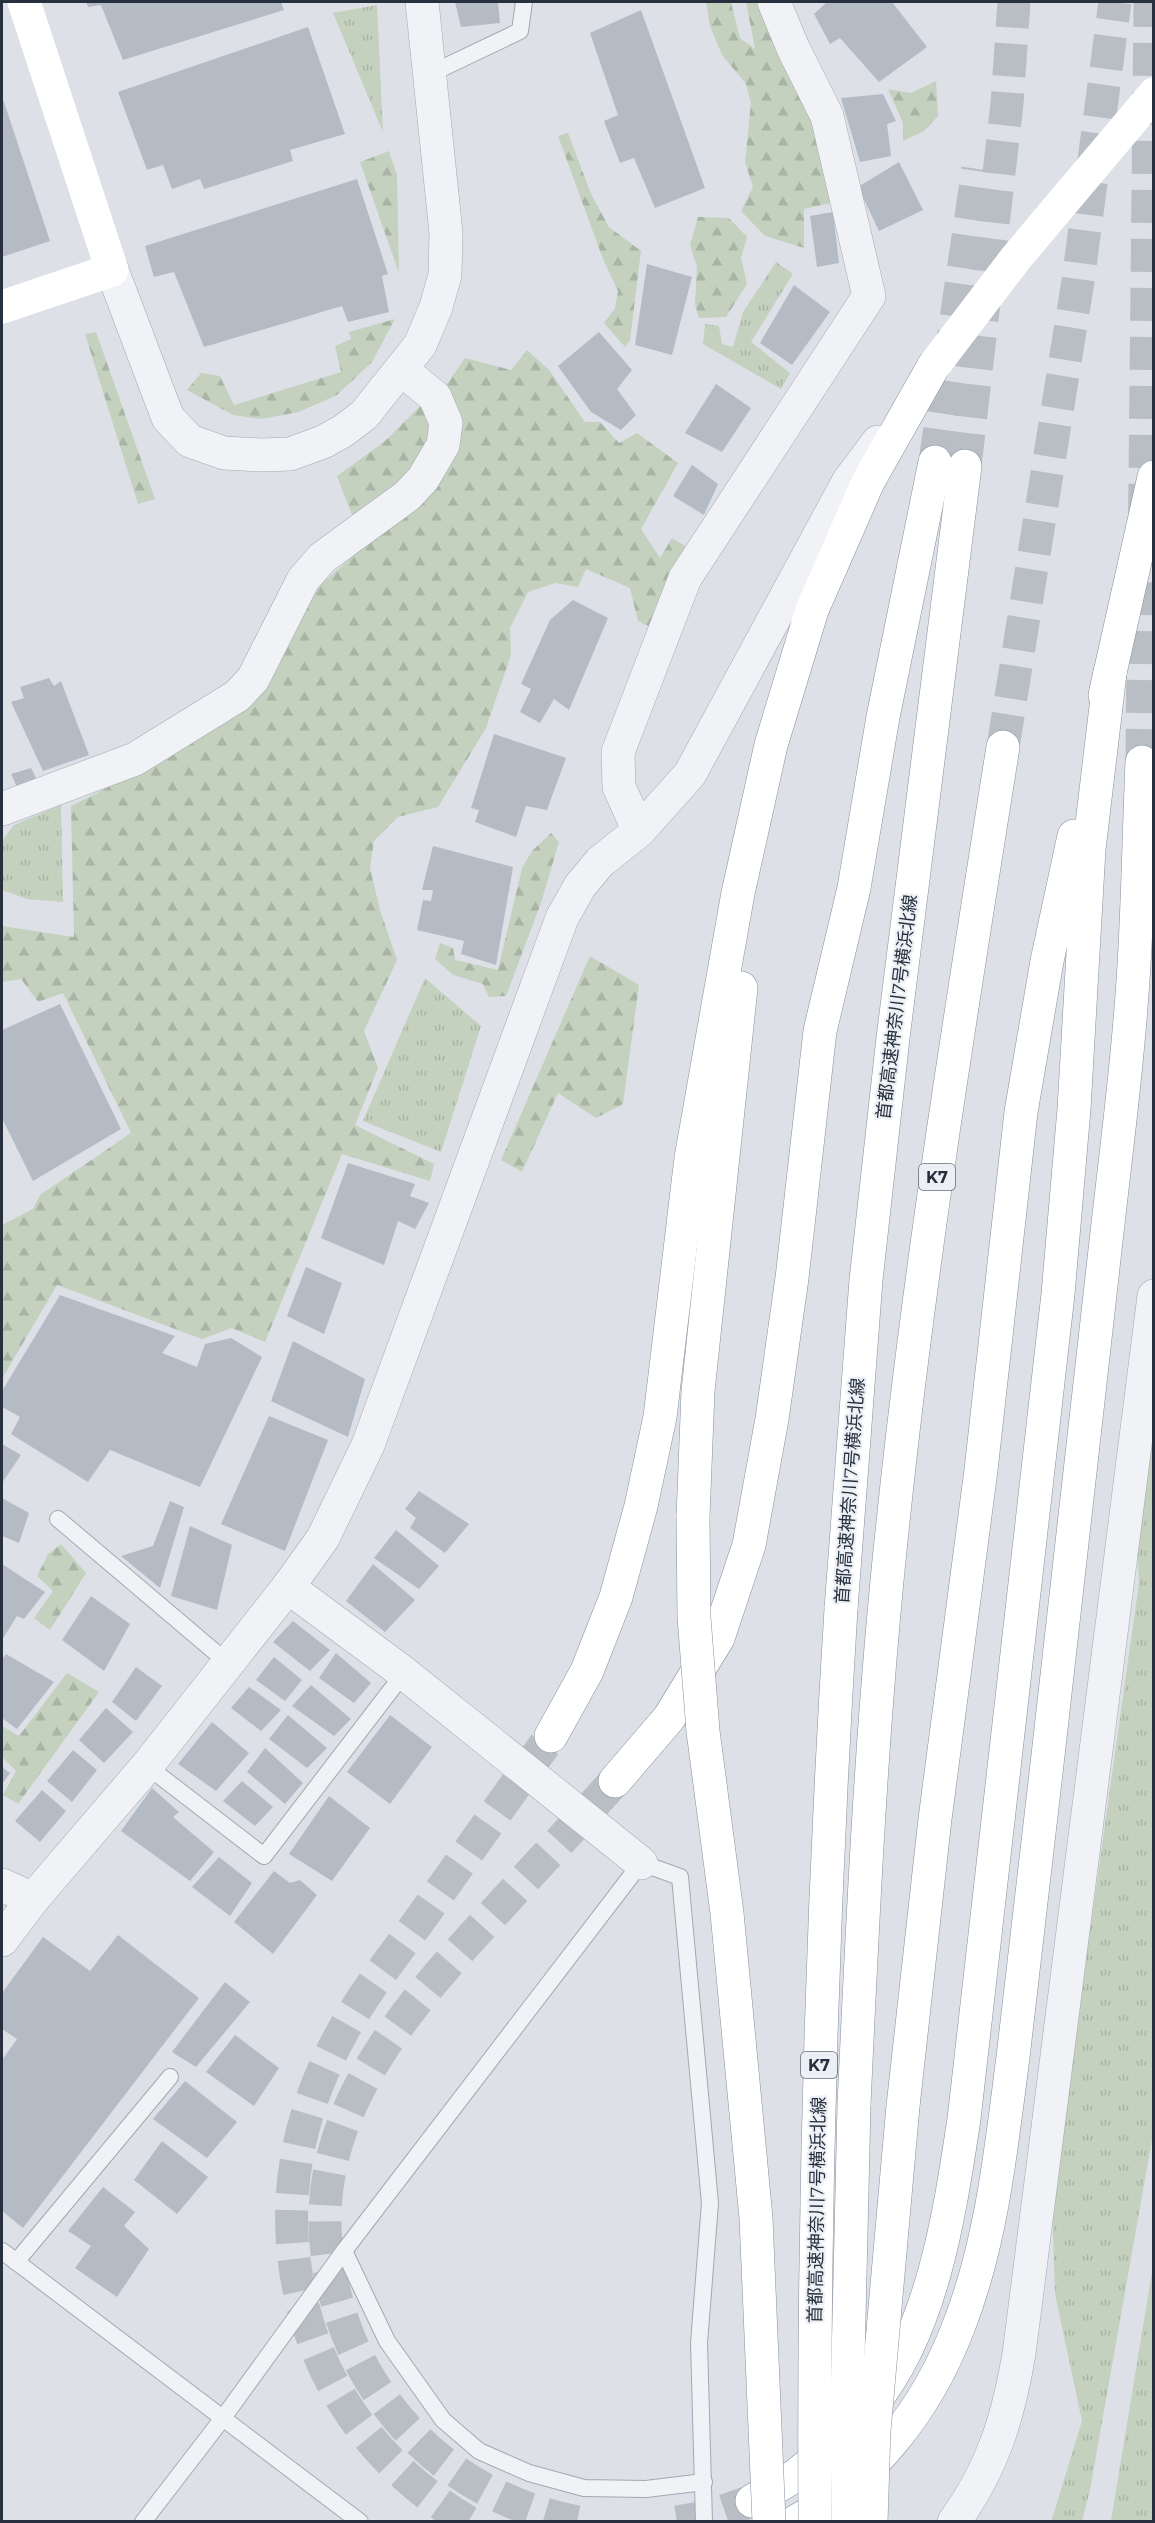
<svg xmlns="http://www.w3.org/2000/svg" width="1155" height="2523" viewBox="0 0 1155 2523" font-family="Montserrat,'Noto Sans JP',sans-serif">
  <style>
    .grass { fill: url(#grass-tufts) }
    .forest { fill: url(#forest-firs) }
    .building { fill: #b4bbc4 }
    .lines { fill: none; stroke-linecap: round; stroke-linejoin: round }
    .highway-tunnel { stroke: #b9bec5; stroke-width: 33; stroke-dasharray: 33 16; stroke-linecap: butt }
    .lane-casing { stroke: #a3a8b1; stroke-width: 18 }
    .street-casing { stroke: #a3a8b1; stroke-width: 34 }
    .highway-casing { stroke: #85909e; stroke-width: 34 }
    .lane { stroke: #f0f2f5; stroke-width: 16 }
    .street { stroke: #f0f2f5; stroke-width: 33 }
    .secondary { stroke: #fff; stroke-width: 33 }
    .highway { stroke: #fff; stroke-width: 33 }
    .highway-bridge-casing { stroke: #85909e; stroke-width: 34; stroke-linecap: butt }
    .highway-bridge { stroke: #fff; stroke-width: 33 }
    .labels { text-anchor: middle; stroke-width: 4.5; stroke-linejoin: round; paint-order: stroke }
    .shield { fill: #ecf0f5; stroke: #626a75; stroke-width: 1.5 }
    .shield-label { font-size: 16px; font-weight: bold; fill: #27303e }
    .street-label { font-size: 18px; fill: #27303e; stroke: #ecf0f5 }
  </style>
  <defs>
    <pattern id="grass-tufts" width="24" height="20" patternUnits="userSpaceOnUse" patternTransform="scale(1.5)"><rect width="24" height="20" fill="#c4d1be"/><path d="M3 7l-1-3M5 7V3M7 7l1-3M15 17l-1-3M17 17v-4M19 17l1-3" fill="none" stroke="#a8b4a4"/></pattern>
    <pattern id="forest-firs" width="22" height="20" patternUnits="userSpaceOnUse" patternTransform="scale(1.5)"><rect width="22" height="20" fill="#c4d1be"/><path d="M5 1l3.5 6h-7zM16 11l3.5 6h-7z" fill="#a8b4a4"/></pattern>
  </defs>
  <rect width="100%" height="100%" fill="#dde1e7"/>
  <g class="grass">
    <path d="M377,5l6,127 -50,-119z"/>
    <path d="M776,262l17,12 -42,68 39,31 -9,16 -78,-45 2,-20 14,2 3,18 11,3 10,-35z"/>
    <path d="M61,805l2,97 -36,-3 -25,-9v-49l12,-16z"/>
    <path d="M425,978l56,48 -40,126 -78,-31z"/>
    <path d="M1153,1347v787l-63,356 -8,31 -31,1 31,-101 -27,-127 -3,-93 87,-618 -3,-53z"/>
    <path d="M1153,2266v255h-42z"/>
  </g>
  <g class="forest">
    <path d="M706,2h25l9,36 15,11 -9,-47h15l57,127 13,74 -27,6v39l-39,-12 -24,-25 12,-24 -8,-25 6,-59 -5,-19 -24,-29 -12,-29z"/>
    <path d="M936,81l2,35 -14,15 -21,10v-18l-15,-34 23,4z"/>
    <path d="M568,133l23,61 18,33 32,24 -11,89 -5,7 -21,-24 11,-15 3,-17 -15,-32 -45,-123z"/>
    <path d="M389,151l8,24 2,98 -39,-111z"/>
    <path d="M698,217l31,1 18,19 -6,21 6,26 -21,33 -27,1 -4,-14 2,-37 -7,-22z"/>
    <path d="M395,319l-23,43 -35,33 -38,17 -38,7 -28,-4 -46,-25 14,-17 19,3 14,29 107,-33 -6,-26 16,-7 -2,-7z"/>
    <path d="M96,332l59,167 -17,5 -53,-170z"/>
    <path d="M527,350l22,20 36,52h15l19,21 18,-10 41,30 -37,66 19,29 12,-20 16,10 -36,80 -14,-7 -8,-33 -44,-19 -8,18 -22,-4 -28,9 -18,36 1,27 -25,73 -48,79 -40,10 -24,24 -4,27 10,42 17,50 -33,71 14,37 -23,57 79,39 -4,17 -88,-27 -77,188 -33,-14 -30,11 -145,-54 -55,94v-154l31,-16 7,-14 91,-62 -68,-140 -25,9 -17,-23 -19,3v-56l72,11 -3,-131 103,-52 79,-59 66,-109 115,-100 11,-99 20,-29 46,12z"/>
    <path d="M421,405l11,22 -5,22 -37,45 -38,21 -15,-39 47,-34z"/>
    <path d="M551,833l8,9 -18,61 -35,93 -17,1 -6,-13 -30,-9 -18,-16 5,-16 13,5 2,12 43,10 24,-102 10,-17z"/>
    <path d="M590,956l49,29 -16,119 -27,14 -38,-25 -36,79 -21,-12z"/>
    <path d="M61,1544l25,29 -36,57 -16,-12 19,-27 -16,-15 11,-22z"/>
    <path d="M67,1673l32,19 -81,112 -15,-9 13,-24 -14,-14v-31l17,10z"/>
  </g>
  <g class="building">
    <path d="M86,2h195l3,8 -161,50 -22,-55 -13,2z"/>
    <path d="M455,2h43l2,21 -39,4z"/>
    <path d="M827,2h65l35,45 -48,35 -39,-44 -10,6 -16,-30z"/>
    <path d="M641,10l64,178 -50,20 -21,-50 -14,5 -16,-42 14,-6 -28,-82z"/>
    <path d="M308,27l37,107 -55,16 3,11 -89,28 -4,-10 -28,10 -9,-24 -16,5 -29,-78z"/>
    <path d="M883,94l13,27 -9,3 4,32 -31,6 -19,-64z"/>
    <path d="M2,96l48,145 -48,16z"/>
    <path d="M899,162l24,48 -44,21 -21,-44z"/>
    <path d="M357,179l31,95 -6,2 7,36 -41,10 -6,-16 -138,41 -30,-75 -20,5 -9,-31z"/>
    <path d="M833,212l6,51 -22,4 -7,-51z"/>
    <path d="M647,264l45,13 -20,78 -37,-10z"/>
    <path d="M794,285l36,27 -38,53 -32,-22z"/>
    <path d="M599,332l33,38 -15,19 19,26 -15,15 -30,-18 -33,-46z"/>
    <path d="M716,384l35,24 -29,44 -37,-19z"/>
    <path d="M692,465l26,19 -14,31 -31,-19z"/>
    <path d="M573,600l35,18 -39,92 -15,-11 -14,24 -20,-11 11,-23 -10,-5 29,-64z"/>
    <path d="M49,678l5,8 7,-5 28,74 -46,16 -32,-69 13,-4 -4,-11z"/>
    <path d="M494,734l72,24 -19,52 -21,-4 -10,31 -41,-15 4,-12 -8,-2z"/>
    <path d="M31,768l6,12 -20,7 -6,-13z"/>
    <path d="M433,846l80,21 -17,98 -35,-11 3,-13 -47,-11 6,-30 8,1 2,-11h-11z"/>
    <path d="M60,1004l61,125 -88,52 -31,-63v-88z"/>
    <path d="M348,1163l67,21 -5,12 19,7 -14,26 -17,-8 -14,44 -63,-27z"/>
    <path d="M306,1267l36,16 -18,51 -37,-18z"/>
    <path d="M60,1295l115,41 -13,17 35,14 8,-23 26,-6 31,19 -62,130 -90,-37 -22,32 -77,-48 9,-17 -18,-10v-16z"/>
    <path d="M293,1341l72,38 -17,58 -77,-36z"/>
    <path d="M269,1416l59,24 -43,111 -64,-27z"/>
    <path d="M2,1444l19,11 -19,28z"/>
    <path d="M419,1491l50,33 -24,29 -35,-25 6,-10 -11,-9z"/>
    <path d="M2,1498l27,15 -10,30 -17,-7z"/>
    <path d="M170,1501l14,6 -24,81 -39,-32 32,-10z"/>
    <path d="M190,1526l42,19 -15,65 -46,-14z"/>
    <path d="M396,1530l43,36 -20,23 -45,-31z"/>
    <path d="M2,1564l43,28 -21,27 -7,-3 -15,24z"/>
    <path d="M373,1564l42,36 -30,32 -39,-31z"/>
    <path d="M91,1596l39,28 -26,47 -42,-31z"/>
    <path d="M293,1621l37,29 -20,21 -37,-29z"/>
    <path d="M336,1653l35,30 -17,20 -35,-25z"/>
    <path d="M6,1654l48,28 -37,47 -15,-11v-58z"/>
    <path d="M274,1657l28,23 -17,21 -29,-21z"/>
    <path d="M136,1667l26,19 -26,35 -24,-19z"/>
    <path d="M311,1685l40,34 -17,17 -42,-30z"/>
    <path d="M249,1687l32,23 -20,21 -30,-23z"/>
    <path d="M106,1708l27,24 -29,31 -25,-23z"/>
    <path d="M288,1715l39,33 -20,20 -38,-29z"/>
    <path d="M390,1715l42,32 -42,57 -43,-32z"/>
    <path d="M212,1722l37,31 -33,38 -38,-27z"/>
    <path d="M265,1748l38,35 -18,21 -38,-32z"/>
    <path d="M73,1750l24,20 -25,32 -25,-21z"/>
    <path d="M2,1767l8,6 -8,11z"/>
    <path d="M242,1781l31,26 -18,19 -32,-25z"/>
    <path d="M152,1788l27,24 -6,5 41,35 -24,29 -69,-50z"/>
    <path d="M42,1790l24,21 -26,31 -25,-21z"/>
    <path d="M329,1796l41,32 -38,53 -43,-27z"/>
    <path d="M219,1857l33,26 -22,33 -38,-29z"/>
    <path d="M274,1871l16,12 10,-3 17,15 -44,59 -39,-32z"/>
    <path d="M118,1935l81,63 -176,230 -21,-17v-151l15,-21 -15,-10v-36l41,-56 47,34z"/>
    <path d="M225,1982l25,20 -54,65 -24,-15z"/>
    <path d="M235,2035l44,33 -25,38 -48,-34z"/>
    <path d="M185,2081l52,41 -30,36 -54,-39z"/>
    <path d="M162,2141l46,36 -31,37 -43,-34z"/>
    <path d="M103,2187l32,25 -11,14 25,23 -32,48 -42,-29 16,-22 -23,-15z"/>
  </g>
  <g class="lines">
    <g class="highway-tunnel">
      <path d="M935,462l43,-293"/>
      <path d="M965,466l42,-362 7,-102"/>
      <path d="M1003,747l75,-466 37,-279"/>
      <path d="M1142,762l8,-760"/>
      <path d="M468,2522c-70,-42 -125,-102 -154,-180 -39,-107 -26,-214 30,-313 23,-41 53,-77 80,-115 42,-59 84,-119 127,-178"/>
      <path d="M577,2522c-88,-18 -159,-65 -206,-141 -20,-32 -32,-66 -40,-104 -32,-150 68,-261 163,-364 40,-44 81,-88 121,-132"/>
      <path d="M677,2522l29,-5 46,-16"/>
    </g>
    <g class="lane-casing">
      <g id="lane">
        <path d="M430,74l90,-43 4,-29"/>
        <path d="M58,1519l170,144"/>
        <path d="M147,1766l117,90 140,-183"/>
        <path d="M2,2251l358,271"/>
        <path d="M344,2251l43,90 56,79 36,31 50,22 55,15 62,1 58,-7"/>
        <path d="M16,2262l154,-185"/>
        <path d="M143,2522l80,-104 121,-167 297,-388 39,14 30,326 -11,140 5,179"/>
      </g>
    </g>
    <g class="street-casing">
      <g id="street">
        <path d="M112,270l56,148 22,23 34,12 37,2 29,-1 33,-12 20,-11 21,-16 56,-70 16,-38 9,-32 1,-42 -24,-231"/>
        <path d="M2,809l133,-50 102,-63 16,-17 50,-99 19,-22 85,-62 16,-17 20,-34 3,-22 -11,-26 -34,-28"/>
        <path d="M639,831l-20,-44 -1,-35 67,-174 184,-282 -42,-180 -34,-68 -19,-46"/>
        <path d="M288,1587l116,86 237,190"/>
        <path d="M2,1885l31,14"/>
        <path d="M2,1940l31,-41 114,-133 141,-179 35,-49 45,-93 194,-527 18,-32 20,-24 39,-31 51,-57 158,-292 30,-40"/>
        <path d="M954,2522c39,-54 54,-104 65,-168l135,-1058"/>
      </g>
    </g>
    <g class="highway-casing">
      <g id="highway">
        <path d="M1105,695l49,-218"/>
        <path d="M693,1517l5,-126 43,-403"/>
        <path d="M841,1609l25,-329 27,-242 72,-572"/>
        <path d="M551,1736l36,-65 29,-74 25,-91 19,-89 31,-259 47,-265 33,-148 41,-135 56,-128 65,-115"/>
        <path d="M615,1781l54,-63 49,-80 31,-93 23,-126 20,-141 28,-247 34,-143 29,-171 52,-255"/>
        <path d="M854,2105c9,-195 18,-389 39,-583 27,-259 69,-517 110,-775"/>
        <path d="M903,2106l32,-287 46,-349 40,-358 26,-151 27,-125"/>
        <path d="M872,2404c61,-74 78,-193 92,-285l94,-825 16,-185 15,-260 21,-176"/>
        <path d="M752,2501l43,-25 37,-30"/>
        <path d="M795,2522c77,-42 132,-113 163,-194 34,-86 43,-179 55,-271 11,-94 22,-189 33,-284 19,-168 38,-337 57,-505 11,-101 25,-202 31,-303 4,-67 5,-135 8,-203"/>
      </g>
    </g>
    <use href="#lane" class="lane"/>
    <use href="#street" class="street"/>
    <g class="secondary">
      <path d="M2,307l110,-37 -88,-268"/>
      <path d="M933,367l83,-109 138,-164"/>
    </g>
    <use href="#highway" class="highway"/>
    <g class="highway-bridge-casing">
      <g id="highway-bridge">
        <path d="M693,1517l1,100 9,114 24,182 29,305 13,304"/>
        <path d="M815,2522c-2,-305 7,-609 26,-913"/>
        <path d="M848,2522l-1,-118 7,-299"/>
        <path d="M871,2522l3,-91 29,-325"/>
      </g>
    </g>
    <use href="#highway-bridge" class="highway-bridge"/>
  </g>
  <g class="labels">
    <g class="shield">
      <rect x="919" y="1164" width="36" height="26" rx="4.5"/>
      <rect x="801" y="2052" width="36" height="26" rx="4.5"/>
    </g>
    <g class="shield-label">
      <text x="937" y="1183">K7</text>
      <text x="819" y="2071">K7</text>
    </g>
    <g class="street-label">
      <text transform="translate(897 1007) rotate(-83)" y="6">首都高速神奈川7号横浜北線</text>
      <text transform="translate(850 1491) rotate(-86)" y="6">首都高速神奈川7号横浜北線</text>
      <text transform="translate(817 2210) rotate(-89)" y="6">首都高速神奈川7号横浜北線</text>
    </g>
  </g>
  <rect width="1155" height="2523" fill="none" stroke="#27303e" stroke-width="6"/>
</svg>
